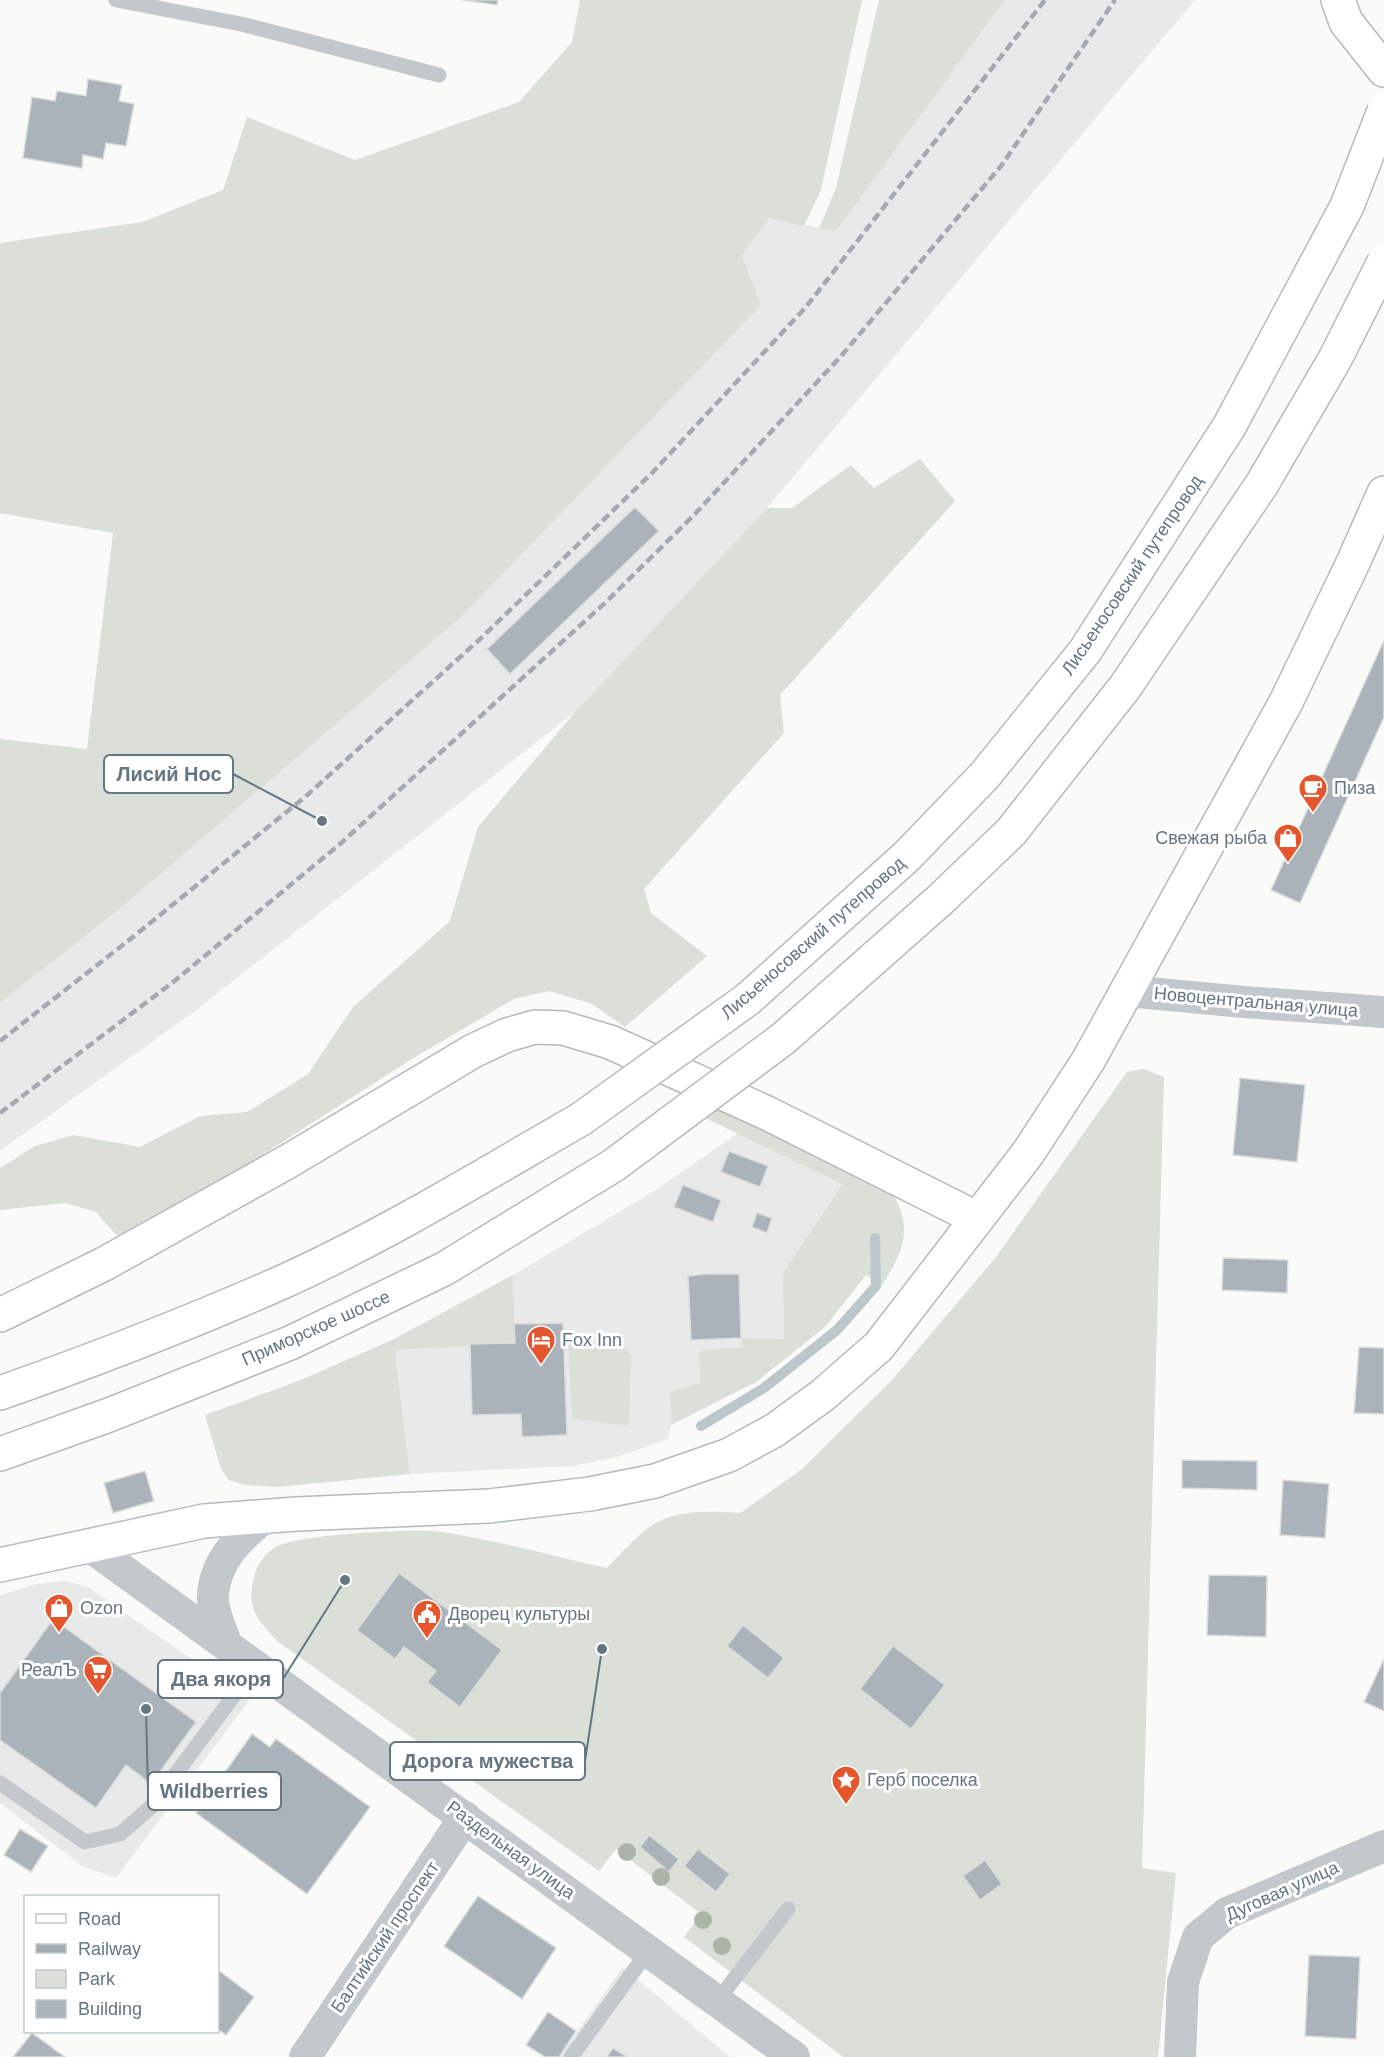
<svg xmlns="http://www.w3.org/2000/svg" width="1384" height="2057" viewBox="0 0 1384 2057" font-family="Arial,sans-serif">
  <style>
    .built { fill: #e8e9e9 }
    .green { fill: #dadfd7 }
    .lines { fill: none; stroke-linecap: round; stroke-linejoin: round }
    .stream { stroke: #bbc7cb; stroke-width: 10 }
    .building { fill: #aab3b9; stroke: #dcdcda; stroke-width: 1.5 }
    .secondary-casing { stroke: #b3babf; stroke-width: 36 }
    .primary-casing { stroke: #b5babe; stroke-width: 36 }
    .lane { stroke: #c3c8cc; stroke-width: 15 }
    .street { stroke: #c3c8cc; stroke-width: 32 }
    .secondary { stroke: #fff; stroke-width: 33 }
    .primary { stroke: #fff; stroke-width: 33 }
    .rail { stroke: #a2aab0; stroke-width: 4.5; stroke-dasharray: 9 4.5; stroke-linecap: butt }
    .primary-bridge-casing { stroke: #b5babe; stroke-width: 36; stroke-linecap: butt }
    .primary-bridge { stroke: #fff; stroke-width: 33 }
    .tree { fill: #aab4a7 }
    .labels { text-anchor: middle; stroke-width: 6; stroke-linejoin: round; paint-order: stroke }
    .street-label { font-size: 18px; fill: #657683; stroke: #fff }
    .poi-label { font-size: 18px; fill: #657683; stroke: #fff; text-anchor: start }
    .leader { fill: none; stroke: #657683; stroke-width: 2 }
    .callout-dot { fill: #657683; stroke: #fff; stroke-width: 2 }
    .callout { fill: #fff; stroke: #657683; stroke-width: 2 }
    .callout-label { font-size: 20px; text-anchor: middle; font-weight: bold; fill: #657683 }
  </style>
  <rect width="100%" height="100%" fill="#fafaf8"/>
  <g class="built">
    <path d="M1005,0h190l-428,508 -191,203 -381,300 -195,140v-148l118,-93 624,-654 27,-38 67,13z"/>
    <path d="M738,1133l104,50 -59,88 1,68 -42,-1 2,9 -44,37 -30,8 1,33 -3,14 -52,18 -42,9 -164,8 -15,-125 120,-7 -2,-67 138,-82z"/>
    <path d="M64,1581l22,5 164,113 -134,179 -34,-12 -82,-63v-208l36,-11z"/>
    <path d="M623,1967l107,90h-171z"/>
  </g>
  <g class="green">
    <path d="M580,0h282l-41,190 -17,36 -35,-8 -27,38 19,49 -299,311 -344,294 -118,93v-264l87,10 26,-216 -113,-20v-270l142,-21 81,-32 24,-73 108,43 164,-58 53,-60z"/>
    <path d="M879,0h126l-169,231 -17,-2 17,-41z"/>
    <path d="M920,459l35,42 -175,194 4,38 -140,156 7,24 56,43 -82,71 -33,-23 -43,-13 -35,8 -99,58 -187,120 -111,59 -21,-24 -31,-9 -65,7v-42l35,-22 39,-11 66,12 60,-31 47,-4 61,-38 45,-67 97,-86 28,-94 98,-116 191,-203h25l59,-43 23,23z"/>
    <path d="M1144,1069l20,8 -22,791 34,5 -18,184h-315l-159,-120 17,-23 -85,-65 -17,22 -322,-230c-20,-22 -31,-33 -23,-64 3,-12 12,-26 24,-31 21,-11 138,-18 163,-14 56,8 111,24 166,36 13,-13 26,-28 41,-40 25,-19 63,-17 92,-15l61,-43 91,-90 104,-123 131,-185z"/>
    <path d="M721,1106l154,75c6,6 18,12 21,19 17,32 4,58 -14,85l-16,-10 -41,52 -69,55 -85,43 -1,-33 30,-9 -1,-32 44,-4 -2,-9 43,1 -1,-67 59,-88 -137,-66z"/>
    <path d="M513,1275l2,68 -120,7 15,124 -133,13 -32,-2 -16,-5 -8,-11 -16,-54 96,-35 93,-41z"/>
    <path d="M620,1342l11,13 -2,71 -57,-7 -4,-76z"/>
  </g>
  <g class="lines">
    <path class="stream" d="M701,1426l63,-38 73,-58 39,-44 -1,-48"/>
  </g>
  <g class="building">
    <path d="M463,0h35l-1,5z"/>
    <path d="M88,79l34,6 -3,16 15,3 -8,42 -20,-3 -3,16 -20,-4 -1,13 -59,-10 9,-61 23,4 2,-10 29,5z"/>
    <path d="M635,507l24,24 -149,143 -23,-25z"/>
    <path d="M1384,640v77l-84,186 -29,-13z"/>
    <path d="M1240,1078l65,7 -8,77 -64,-7z"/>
    <path d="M729,1151l39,15 -8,21 -39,-15z"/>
    <path d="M683,1185l38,15 -8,22 -39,-15z"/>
    <path d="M757,1213l15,5 -5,15 -15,-6z"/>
    <path d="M1223,1258l65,2 -1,33 -65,-3z"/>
    <path d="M705,1274h34l2,64 -50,2 -3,-64z"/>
    <path d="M563,1323l4,112 -45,2 -1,-23 -49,1 -2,-71 45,-1 -1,-19z"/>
    <path d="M1359,1347l25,1v66l-30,-1z"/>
    <path d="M1182,1460l75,1v29l-75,-2z"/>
    <path d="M145,1471l9,30 -41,12 -9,-30z"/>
    <path d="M1283,1480l46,4 -4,54 -45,-3z"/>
    <path d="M399,1573l103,77 -42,57 -33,-25 9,-11 -32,-24 -9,12 -38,-29z"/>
    <path d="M1209,1575l58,1 -1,61 -59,-2z"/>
    <path d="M53,1619l143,103 -45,62 -25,-19 -30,43 -96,-68v-47z"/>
    <path d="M743,1625l41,33 -16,20 -41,-32z"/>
    <path d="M893,1646l52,39 -34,44 -51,-40z"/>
    <path d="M1384,1659v52l-20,-9z"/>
    <path d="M252,1734l18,13 6,-8 94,68 -63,87 -111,-81z"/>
    <path d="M20,1829l28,17 -17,26 -27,-17z"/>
    <path d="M649,1835l30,24 -10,13 -29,-25z"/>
    <path d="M698,1849l32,25 -14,18 -32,-26z"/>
    <path d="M985,1860l17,24 -22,16 -17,-24z"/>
    <path d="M478,1896l78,52 -34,51 -78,-53z"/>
    <path d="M1309,1955l51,2 -4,82 -51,-3z"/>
    <path d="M218,1970l36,27 -28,38 -8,-6z"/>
    <path d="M548,2012l28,19 -17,26h-14l-19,-12z"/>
    <path d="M32,2033l33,24h-52z"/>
    <path d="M613,2048l14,9h-20z"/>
  </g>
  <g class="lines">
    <g class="secondary-casing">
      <g id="secondary">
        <path d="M1338,0l8,22 38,48"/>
        <path d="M0,1315l104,-51 183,-102 186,-111 34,-16 28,-8 28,1 47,14 159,72 207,104"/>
        <path d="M0,1565l204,-44 92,-7 193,-8 101,-12 65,-13 74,-26 46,-25 48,-35 56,-49 149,-193 60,-92 198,-359 66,-137 32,-72"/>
      </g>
    </g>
    <g class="primary-casing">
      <g id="primary">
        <path d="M0,1393c94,-33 187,-69 278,-109 105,-47 204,-108 303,-165"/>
        <path d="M0,1454l109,-39 181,-72 154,-74 170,-104"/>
      </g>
    </g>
    <g class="lane">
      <path d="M116,0l125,24 198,51"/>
      <path d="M0,1783l85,59 35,-8 31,-27 105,-141"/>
      <path d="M718,2000l70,-91"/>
      <path d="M571,2057l78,-107"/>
    </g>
    <g class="street">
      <path d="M1127,991l117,11 140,10"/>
      <path d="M88,1545l706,512"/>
      <path d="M226,1644c-4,-14 -15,-35 -13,-50 3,-35 27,-57 53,-78"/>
      <path d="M305,2057l160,-240"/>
      <path d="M1180,2057l3,-75 15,-45 29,-24 157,-67"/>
    </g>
    <use href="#secondary" class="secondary"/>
    <use href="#primary" class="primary"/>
    <g class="rail">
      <path d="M0,1041l133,-104 172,-140 174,-157 173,-167 154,-166 239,-307"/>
      <path d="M0,1113l172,-130 168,-139 266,-242 89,-88 147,-159 159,-189 114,-166"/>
    </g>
    <g class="primary-bridge-casing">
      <g id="primary-bridge">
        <path d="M581,1119l167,-120 159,-143 78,-81 100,-124 145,-226 117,-219 37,-95"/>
        <path d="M614,1165l170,-127 157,-139 70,-67 114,-145 137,-203 73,-125 49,-97"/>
      </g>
    </g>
    <use href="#primary-bridge" class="primary-bridge"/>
  </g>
  <g class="tree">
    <circle cx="627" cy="1852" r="9"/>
    <circle cx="661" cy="1877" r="9"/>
    <circle cx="703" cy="1920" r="9"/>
    <circle cx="722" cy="1946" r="9"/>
  </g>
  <defs>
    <g id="cafe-pin" transform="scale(1.5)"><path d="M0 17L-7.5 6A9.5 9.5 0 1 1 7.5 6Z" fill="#e4572e" stroke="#fff"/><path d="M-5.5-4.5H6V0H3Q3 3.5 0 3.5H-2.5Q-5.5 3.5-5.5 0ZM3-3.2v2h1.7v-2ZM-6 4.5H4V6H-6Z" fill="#fff"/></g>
    <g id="shop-pin" transform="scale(1.5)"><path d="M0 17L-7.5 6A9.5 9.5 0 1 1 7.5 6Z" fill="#e4572e" stroke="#fff"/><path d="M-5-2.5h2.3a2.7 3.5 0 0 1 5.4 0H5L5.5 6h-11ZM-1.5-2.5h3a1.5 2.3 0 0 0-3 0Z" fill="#fff"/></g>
    <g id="hotel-pin" transform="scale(1.5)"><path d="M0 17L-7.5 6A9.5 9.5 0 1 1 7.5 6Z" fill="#e4572e" stroke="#fff"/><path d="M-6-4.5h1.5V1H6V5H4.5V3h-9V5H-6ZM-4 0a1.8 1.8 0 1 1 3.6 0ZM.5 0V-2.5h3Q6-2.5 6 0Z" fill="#fff"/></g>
    <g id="civic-pin" transform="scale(1.5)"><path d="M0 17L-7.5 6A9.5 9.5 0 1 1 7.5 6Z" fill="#e4572e" stroke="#fff"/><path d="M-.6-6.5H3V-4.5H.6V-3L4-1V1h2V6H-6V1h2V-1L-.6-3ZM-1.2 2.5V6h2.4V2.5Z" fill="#fff"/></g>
    <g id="supermarket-pin" transform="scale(1.5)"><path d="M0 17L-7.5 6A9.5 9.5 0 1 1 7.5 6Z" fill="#e4572e" stroke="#fff"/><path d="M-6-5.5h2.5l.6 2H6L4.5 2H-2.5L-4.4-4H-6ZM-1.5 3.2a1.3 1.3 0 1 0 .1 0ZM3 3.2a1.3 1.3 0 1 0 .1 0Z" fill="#fff"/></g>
    <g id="sight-pin" transform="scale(1.5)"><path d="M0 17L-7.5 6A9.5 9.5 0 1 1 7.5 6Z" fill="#e4572e" stroke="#fff"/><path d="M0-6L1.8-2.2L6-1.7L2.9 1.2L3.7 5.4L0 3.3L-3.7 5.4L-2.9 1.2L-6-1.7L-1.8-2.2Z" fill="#fff"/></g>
  </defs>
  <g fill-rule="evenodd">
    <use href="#cafe-pin" x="1313" y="788"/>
    <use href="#shop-pin" x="1288" y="838"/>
    <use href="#hotel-pin" x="541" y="1340"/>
    <use href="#shop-pin" x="59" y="1608"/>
    <use href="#civic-pin" x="427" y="1614"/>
    <use href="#supermarket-pin" x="98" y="1670"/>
    <use href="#sight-pin" x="846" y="1780"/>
  </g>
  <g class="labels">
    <g class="street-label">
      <text transform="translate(1132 575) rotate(-56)" y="6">Лисьеносовский путепровод</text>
      <text transform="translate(813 938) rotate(-41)" y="6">Лисьеносовский путепровод</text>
      <text transform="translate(1256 1002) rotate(5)" y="6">Новоцентральная улица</text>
      <text transform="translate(316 1328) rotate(-24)" y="6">Приморское шоссе</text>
      <text transform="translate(511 1850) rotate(36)" y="6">Раздельная улица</text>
      <text transform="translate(1282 1891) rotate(-24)" y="6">Дуговая улица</text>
      <text transform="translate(385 1937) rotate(-56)" y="6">Балтийский проспект</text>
    </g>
    <g class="poi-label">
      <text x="1334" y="794">Пиза</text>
      <text x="1267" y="844" text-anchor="end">Свежая рыба</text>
      <text x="562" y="1346">Fox Inn</text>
      <text x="80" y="1614">Ozon</text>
      <text x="448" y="1620">Дворец культуры</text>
      <text x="77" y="1676" text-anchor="end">РеалЪ</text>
      <text x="867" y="1786">Герб поселка</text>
    </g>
  </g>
  <path class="leader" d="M322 821L233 774M345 1580L283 1679M602 1649L585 1761M146 1709L148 1791"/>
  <g class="callout-dot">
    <circle cx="322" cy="821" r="6"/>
    <circle cx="345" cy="1580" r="6"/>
    <circle cx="602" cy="1649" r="6"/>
    <circle cx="146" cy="1709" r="6"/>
  </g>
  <g class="callout">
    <rect x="104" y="755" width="129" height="38" rx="6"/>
    <rect x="158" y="1660" width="125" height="38" rx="6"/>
    <rect x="390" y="1742" width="195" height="38" rx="6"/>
    <rect x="148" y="1772" width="133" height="38" rx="6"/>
  </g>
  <g class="callout-label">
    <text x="169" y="781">Лисий Нос</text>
    <text x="221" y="1686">Два якоря</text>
    <text x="488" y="1768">Дорога мужества</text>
    <text x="214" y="1798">Wildberries</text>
  </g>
  <rect x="24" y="1895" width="195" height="138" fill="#ffffff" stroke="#c1c8cd" stroke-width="1.5"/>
  <rect x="36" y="1914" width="30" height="9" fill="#ffffff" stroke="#c1c8cd" stroke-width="1.5"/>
  <text x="78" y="1925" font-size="18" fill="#657683">Road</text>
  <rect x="36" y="1944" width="30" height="9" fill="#a2aab0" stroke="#c1c8cd" stroke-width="1.5"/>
  <text x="78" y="1955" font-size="18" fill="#657683">Railway</text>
  <rect x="36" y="1970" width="30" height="18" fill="#dadfd7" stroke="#c1c8cd" stroke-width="1.5"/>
  <text x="78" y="1985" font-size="18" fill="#657683">Park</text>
  <rect x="36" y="2000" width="30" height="18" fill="#aab3b9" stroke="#c1c8cd" stroke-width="1.5"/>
  <text x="78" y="2015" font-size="18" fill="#657683">Building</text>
</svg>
